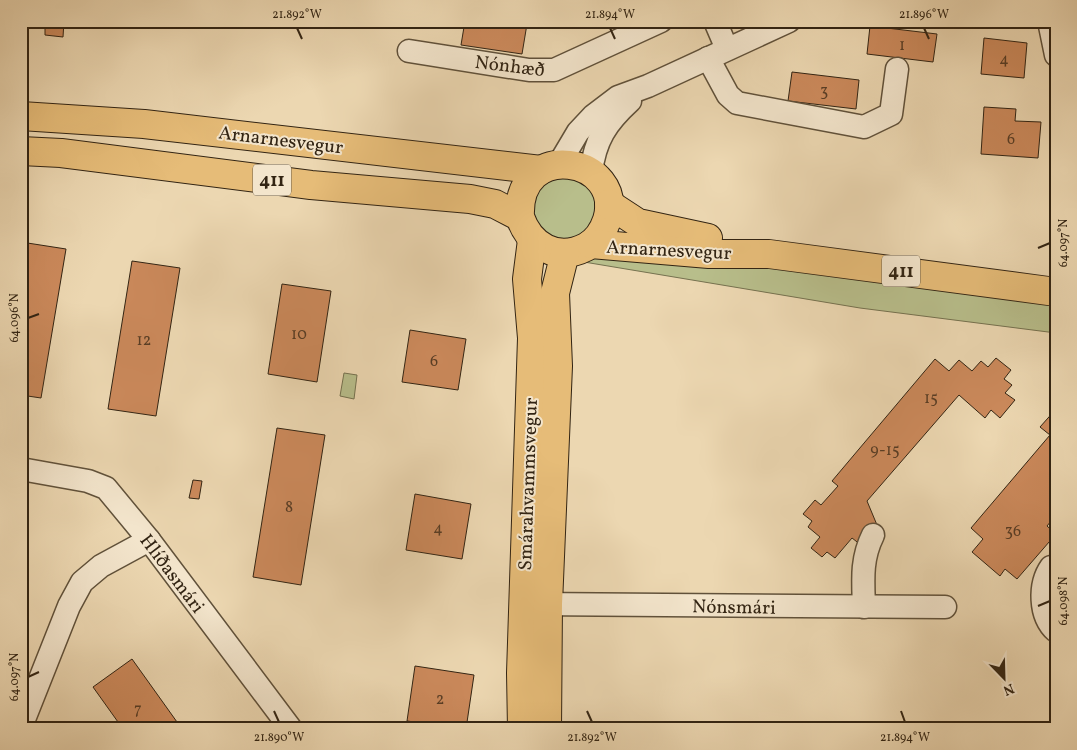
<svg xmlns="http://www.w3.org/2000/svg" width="1077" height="750" viewBox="0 0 1077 750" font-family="Vollkorn,serif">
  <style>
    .green { fill: #b8be8b; stroke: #75714f }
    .building { fill: #cb895b; stroke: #322413 }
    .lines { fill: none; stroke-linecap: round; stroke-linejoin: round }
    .minor-casing { stroke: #60513a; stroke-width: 25 }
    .major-casing { stroke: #322413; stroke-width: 30 }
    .minor { stroke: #f3e5cc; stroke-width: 22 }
    .major { stroke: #e6bc78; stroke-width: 28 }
    .ticks { fill: none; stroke: #322413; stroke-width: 2 }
    .labels { text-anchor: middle; stroke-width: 4; stroke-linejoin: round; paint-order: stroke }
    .number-label { font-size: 16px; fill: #583d25 }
    .shield { fill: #f3e5cc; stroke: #6c5e4a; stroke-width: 1 }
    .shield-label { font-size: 18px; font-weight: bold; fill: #322413 }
    .street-label { font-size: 19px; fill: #322413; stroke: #f3e5cc }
    .neatline { fill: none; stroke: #322413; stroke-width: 2 }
    .ticks-label { font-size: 12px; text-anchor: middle; fill: #322413 }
  </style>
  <rect width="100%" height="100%" fill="#ecd7b1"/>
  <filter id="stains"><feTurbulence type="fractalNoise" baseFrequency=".004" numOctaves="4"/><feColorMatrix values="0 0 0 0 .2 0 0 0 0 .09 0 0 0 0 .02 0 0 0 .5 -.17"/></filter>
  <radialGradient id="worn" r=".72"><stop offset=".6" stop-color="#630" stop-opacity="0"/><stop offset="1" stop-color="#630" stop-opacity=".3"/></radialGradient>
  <g class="green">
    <path d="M572,173l26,24 -7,34 -29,13 -28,-17c-4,-45 -5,-41 38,-54z"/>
    <path d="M665,253l391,47v33l-196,-25 -276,-46 16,-6z"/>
    <path d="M344,373l13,2 -3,24 -14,-3z"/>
  </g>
  <g class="building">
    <path d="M21,21h43l-1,16 -18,-2v-8l-24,-2z"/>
    <path d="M86,21h39v4z"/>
    <path d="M465,21h42l20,3 -5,30 -61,-9z"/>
    <path d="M870,26l67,8 -4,28 -66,-8z"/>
    <path d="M984,38l43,5 -3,35 -43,-4z"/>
    <path d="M792,72l67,8 -3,29 -68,-8z"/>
    <path d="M984,107l32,2 -1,12 26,1 -3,36 -57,-4z"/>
    <path d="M21,242l45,7 -25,149 -20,-3z"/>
    <path d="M132,261l48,7 -24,148 -48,-7z"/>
    <path d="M282,284l49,7 -14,91 -49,-8z"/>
    <path d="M410,330l56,9 -8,51 -56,-8z"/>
    <path d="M996,358l15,12 -7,9 8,6 -7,8 10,7 -15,18 -9,-8 -6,8 -26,-23 -92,106 10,24 -16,20 -9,-7 -17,20 -8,-6 -5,5 -11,-9 9,-11 -12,-10 4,-6 -9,-7 12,-14 6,5 17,-19 -6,-5 103,-122 14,12 10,-11 13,11 9,-10 7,6z"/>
    <path d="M1056,409v106l-9,11 9,8 -39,45 -12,-10 -5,7 -28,-24 11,-13 -12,-11 79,-93 -10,-8z"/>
    <path d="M277,428l48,7 -24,150 -48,-8z"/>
    <path d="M193,480l9,1 -3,18 -10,-1z"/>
    <path d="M415,494l56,10 -9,55 -56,-9z"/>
    <path d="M132,659l50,70h-59l-30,-42z"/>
    <path d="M415,666l59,9 -8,54 -59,-8z"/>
  </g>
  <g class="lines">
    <g class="minor-casing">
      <g id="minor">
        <path d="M715,21l12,28"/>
        <path d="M1049,21l7,34"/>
        <path d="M409,51l120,19h25l107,-49"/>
        <path d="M708,58l20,37 9,8 127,24 27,-13 6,-45"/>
        <path d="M559,164l19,-32 15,-16 25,-19 30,-11 141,-65"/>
        <path d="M591,172c4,-32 15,-49 39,-71"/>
        <path d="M21,469l67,12 18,7 43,52 142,189"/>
        <path d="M1051,567c-12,17 -12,49 5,64"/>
        <path d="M532,604l413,3"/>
        <path d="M864,607c-1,-27 -3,-48 9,-72"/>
        <path d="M21,727l48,-121 13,-24 19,-16 48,-26"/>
      </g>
    </g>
    <g class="major-casing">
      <g id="major">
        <path d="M21,116l123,8 397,46"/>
        <path d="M21,151l40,2 250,32 159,14 25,5 25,13c10,29 37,45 66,30 11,-6 17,-15 21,-27 19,-63 -91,-83 -87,-3"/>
        <path d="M609,204l29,19 70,15"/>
        <path d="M591,244l118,10h60l287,38"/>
        <path d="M522,729l-1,-56 11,-335 -5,-59 5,-39"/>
        <path d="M547,729l1,-125 10,-238 -3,-73 10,-40"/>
      </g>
    </g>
    <use href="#minor" class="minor"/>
    <use href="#major" class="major"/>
  </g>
  <path class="ticks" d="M297,28l5,11M610,28l5,11M924,28l5,11M1038,248l12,-5M28,318l11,-4M1038,606l12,-5M28,677l11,-5M274,711l5,11M587,711l5,11M901,711l4,11"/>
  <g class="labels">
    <g class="number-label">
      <text x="902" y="50">1</text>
      <text x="1004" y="64">4</text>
      <text x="824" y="96">3</text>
      <text x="1011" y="144">6</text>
      <text x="299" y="339">10</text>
      <text x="144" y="345">12</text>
      <text x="434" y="366">6</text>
      <text x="931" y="403">15</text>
      <text x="885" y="455">9-15</text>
      <text x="289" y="512">8</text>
      <text x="438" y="533">4</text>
      <text x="1013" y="536">36</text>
      <text x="440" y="704">2</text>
      <text x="138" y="714">7</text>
    </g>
    <g class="shield">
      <rect x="253" y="164.5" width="38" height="31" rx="4"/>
      <rect x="882" y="255.5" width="38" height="31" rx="4"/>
    </g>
    <g class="shield-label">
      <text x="272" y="186">411</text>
      <text x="901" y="277">411</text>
    </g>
    <g class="street-label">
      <text transform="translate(510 65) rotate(7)" y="7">Nónhæð</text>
      <text transform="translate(281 139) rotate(7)" y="7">Arnarnesvegur</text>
      <text transform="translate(669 249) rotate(3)" y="7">Arnarnesvegur</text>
      <text transform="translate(527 484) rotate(-88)" y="7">Smárahvammsvegur</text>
      <text transform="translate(173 573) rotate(53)" y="7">Hlíðasmári</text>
      <text transform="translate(734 606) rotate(1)" y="7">Nónsmári</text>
    </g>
  </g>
  <rect width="1077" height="750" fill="none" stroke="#ecd7b1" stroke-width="55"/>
  <g transform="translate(1004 678) rotate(157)" stroke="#f3e5cc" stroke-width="4" paint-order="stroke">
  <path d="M0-4L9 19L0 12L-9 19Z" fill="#322413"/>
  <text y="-8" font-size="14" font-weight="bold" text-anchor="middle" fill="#322413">N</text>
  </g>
  <rect x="28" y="28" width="1022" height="694" class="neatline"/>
  <g class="ticks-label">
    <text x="297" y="18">21.892°W</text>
    <text x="610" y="18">21.894°W</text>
    <text x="924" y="18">21.896°W</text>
    <text transform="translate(1063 243) rotate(-90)" y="4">64.097°N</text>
    <text transform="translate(14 318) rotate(-90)" y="4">64.096°N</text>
    <text transform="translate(1063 601) rotate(-90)" y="4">64.098°N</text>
    <text transform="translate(14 677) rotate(-90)" y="4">64.097°N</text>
    <text x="279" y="741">21.890°W</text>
    <text x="592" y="741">21.892°W</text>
    <text x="905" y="741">21.894°W</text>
  </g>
  <rect width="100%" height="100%" filter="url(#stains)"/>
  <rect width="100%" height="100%" fill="url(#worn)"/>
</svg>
